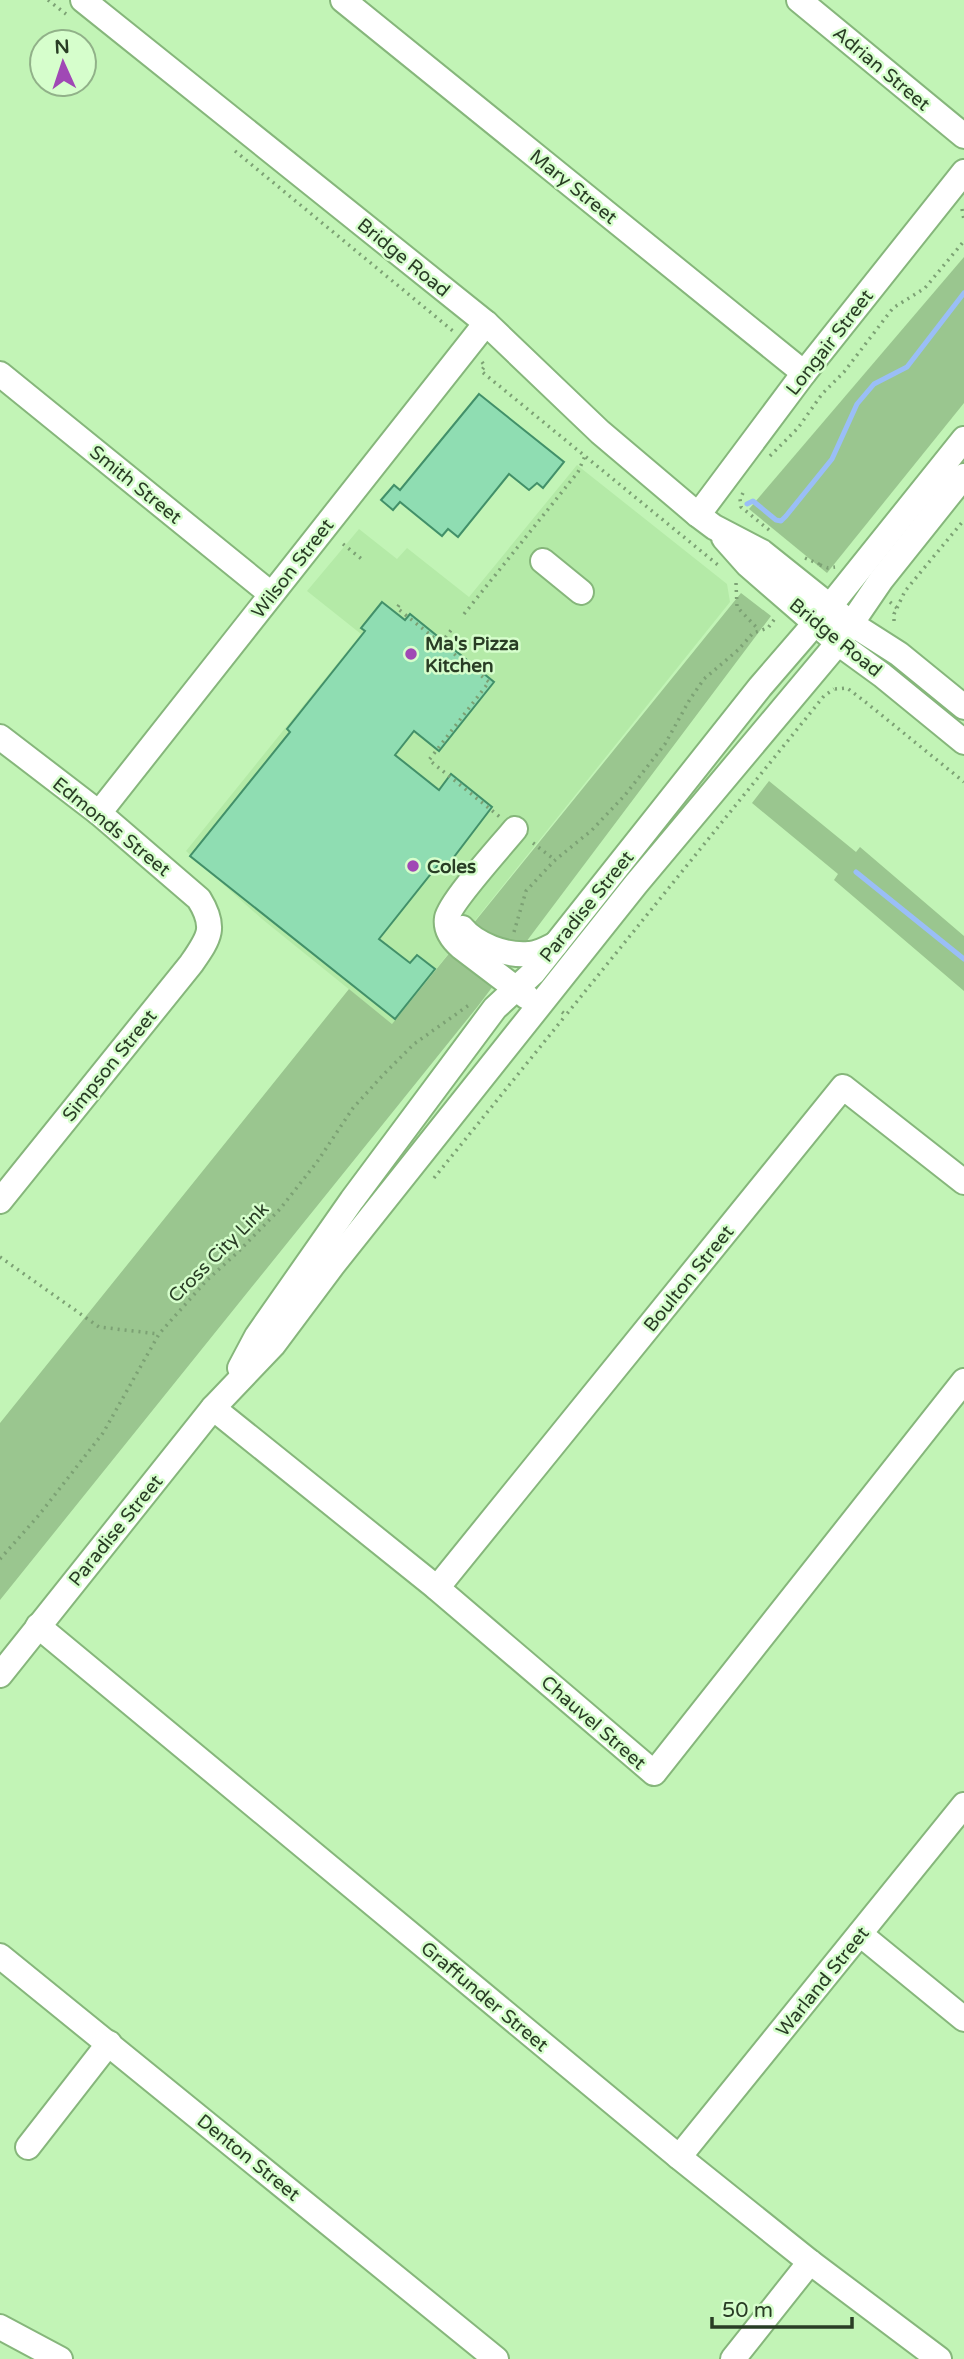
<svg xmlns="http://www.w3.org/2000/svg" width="964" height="2359" viewBox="0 0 964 2359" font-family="'Varela Round',sans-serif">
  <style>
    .built { fill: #b4eaa7 }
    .green { fill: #9ac68f }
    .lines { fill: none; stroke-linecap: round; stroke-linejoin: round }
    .stream { stroke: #9abef7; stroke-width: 5 }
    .building { fill: #8fddb2; stroke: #429069; stroke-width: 2 }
    .minor-casing { stroke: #86b67b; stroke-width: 28 }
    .path { stroke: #7ca174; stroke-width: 3.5; stroke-dasharray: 2 5; stroke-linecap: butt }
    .minor { stroke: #fff; stroke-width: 24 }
    .poi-dot { fill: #a048b5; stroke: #d6fecc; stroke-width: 2.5 }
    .labels { text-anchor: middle; stroke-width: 5; stroke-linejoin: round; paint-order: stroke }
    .street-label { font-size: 19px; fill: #293d25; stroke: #d6fecc }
    .poi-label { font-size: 19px; font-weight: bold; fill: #293d25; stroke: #d6fecc; text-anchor: start }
  </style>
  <rect width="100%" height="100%" fill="#c2f4b6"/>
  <path class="built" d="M577,465l150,119 3,18 -338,422 -130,-105 -76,-68 175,-217 -54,-43 52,-62 38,30 10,-11 62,49z"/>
  <g class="green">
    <path d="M964,257v146l-137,170 -78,-64z"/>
    <path d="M741,593l30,23 -293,390 -478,594v-177l349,-434 43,35z"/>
    <path d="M769,781l87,71 4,-5 104,89v55l-130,-111 4,-6 -86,-71z"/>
  </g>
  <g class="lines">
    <g class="stream">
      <path d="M747,504l6,-3 23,19 5,1 5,-5 46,-57 25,-55 17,-20 33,-17 57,-74"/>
      <path d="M856,872l108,87"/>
    </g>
  </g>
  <g class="building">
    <path d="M479,394l85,68 -21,26 -6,-5 -8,7 -20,-16 -51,63 -10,-8 -6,7 -42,-34 -7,8 -12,-10 13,-15 6,5z"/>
    <path d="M382,602l23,18 5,-6 84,68 -55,69 -25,-20 -19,24 44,35 12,-16 41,33 -48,63 -6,-5 -59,74 31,24 7,-8 18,14 -40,50 -205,-163 100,-124 -3,-3 78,-98 -4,-3z"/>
  </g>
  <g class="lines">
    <g class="minor-casing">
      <g id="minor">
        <path d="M83,0l403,323 114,109 98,83 16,12 48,25 90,72 47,30 65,53"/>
        <path d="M343,0l461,373"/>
        <path d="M799,0l165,136"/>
        <path d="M0,374l271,220"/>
        <path d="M698,515l106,-142 160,-201"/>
        <path d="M724,538l24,27 90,78 44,32 82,67"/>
        <path d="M543,561l38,31"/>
        <path d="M0,737l99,76 100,86c18,29 10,39 -8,65l-191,237"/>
        <path d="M99,813l387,-490"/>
        <path d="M515,829c-13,16 -65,73 -68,89 -2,12 6,22 14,29l66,50"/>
        <path d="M462,928c14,17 44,28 67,26 9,0 19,-6 27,-10"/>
        <path d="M240,1368l17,-32 95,-136 143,-192 38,-35 227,-286 70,-81 134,-167"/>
        <path d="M213,1408l224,180 217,185 310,-392"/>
        <path d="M437,1588l406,-501 121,95"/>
        <path d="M38,1626l641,531 131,105 129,97"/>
        <path d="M0,1675l213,-267 60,-63 59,-79 304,-382 202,-241 43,-63 83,-104"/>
        <path d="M860,1934l104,85"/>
        <path d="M0,1956l496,403"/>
        <path d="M28,2147l81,-104"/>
        <path d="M679,2157l285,-352"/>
        <path d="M0,2327l60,32"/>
        <path d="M733,2359l77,-97"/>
      </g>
    </g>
    <g class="path">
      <path d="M48,0l18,14"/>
      <path d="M235,151l218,180"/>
      <path d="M962,209l2,11"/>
      <path d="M482,362l3,4 -4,5 237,194"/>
      <path d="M770,456l28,-28 24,-34 22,-22 49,-64 32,-20 39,-47"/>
      <path d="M743,493l-3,6 1,8 28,23"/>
      <path d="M343,544l21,17"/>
      <path d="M805,558l14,6 -3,4"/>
      <path d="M820,565l8,3 7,-1"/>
      <path d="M736,583l1,24 22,23"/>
      <path d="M890,602l7,6 -3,6v11"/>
      <path d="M399,605l-2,3 92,74 -60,78 71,57"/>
      <path d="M897,608l8,-17 59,-71"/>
      <path d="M464,614l114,-142 7,-16"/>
      <path d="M441,643l11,-14"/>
      <path d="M835,689l12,-1 16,12 101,82"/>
      <path d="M533,843l22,17"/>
      <path d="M514,932l12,-41 28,-30 38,-31 33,-35 40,-51 25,-45 14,-20 34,-29 15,-17 15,-5 8,-11"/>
      <path d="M562,1012l4,3 258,-319 10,-7"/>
      <path d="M434,1178l132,-163"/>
      <path d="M0,1257l99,70 60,7"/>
      <path d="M0,1559l39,-44 64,-82 56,-99 47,-53 32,-29 42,-43 37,-47 36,-54 30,-33 31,-31 55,-39"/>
    </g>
    <use href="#minor" class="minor"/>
  </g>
  <g class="poi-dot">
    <circle cx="411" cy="654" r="7"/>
    <circle cx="413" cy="866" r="7"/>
  </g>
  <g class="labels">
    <g class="street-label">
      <text transform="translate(882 68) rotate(40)" y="7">Adrian Street</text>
      <text transform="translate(574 186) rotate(39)" y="7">Mary Street</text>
      <text transform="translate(404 257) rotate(39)" y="7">Bridge Road</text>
      <text transform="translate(829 342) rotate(-52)" y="7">Longair Street</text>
      <text transform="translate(136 484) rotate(39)" y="7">Smith Street</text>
      <text transform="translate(292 568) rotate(-52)" y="7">Wilson Street</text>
      <text transform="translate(836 637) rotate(39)" y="7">Bridge Road</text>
      <text transform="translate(112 826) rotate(39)" y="7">Edmonds Street</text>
      <text transform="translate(586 906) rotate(-51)" y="7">Paradise Street</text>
      <text transform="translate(109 1065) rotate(-51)" y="7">Simpson Street</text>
      <text transform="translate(218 1252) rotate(-45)" y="7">Cross City Link</text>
      <text transform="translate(688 1278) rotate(-51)" y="7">Boulton Street</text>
      <text transform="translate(115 1530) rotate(-51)" y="7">Paradise Street</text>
      <text transform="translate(594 1722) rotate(41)" y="7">Chauvel Street</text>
      <text transform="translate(822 1981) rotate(-51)" y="7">Warland Street</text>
      <text transform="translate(485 1996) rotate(40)" y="7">Graffunder Street</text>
      <text transform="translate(249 2157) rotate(39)" y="7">Denton Street</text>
    </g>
    <g class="poi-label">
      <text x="425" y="650">Ma's Pizza<tspan x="425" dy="22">Kitchen</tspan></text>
      <text x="427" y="873">Coles</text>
    </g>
  </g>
  <g transform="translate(63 63) rotate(357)"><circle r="33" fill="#d6fecc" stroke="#91b189" stroke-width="2"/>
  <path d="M0-5L12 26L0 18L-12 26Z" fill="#a048b5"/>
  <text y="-10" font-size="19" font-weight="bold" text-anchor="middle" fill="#293d25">N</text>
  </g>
  <path d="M712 2317v10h140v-10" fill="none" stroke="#293d25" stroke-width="3.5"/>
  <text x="722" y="2317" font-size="21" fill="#293d25" stroke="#d6fecc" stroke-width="5" paint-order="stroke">50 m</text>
</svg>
